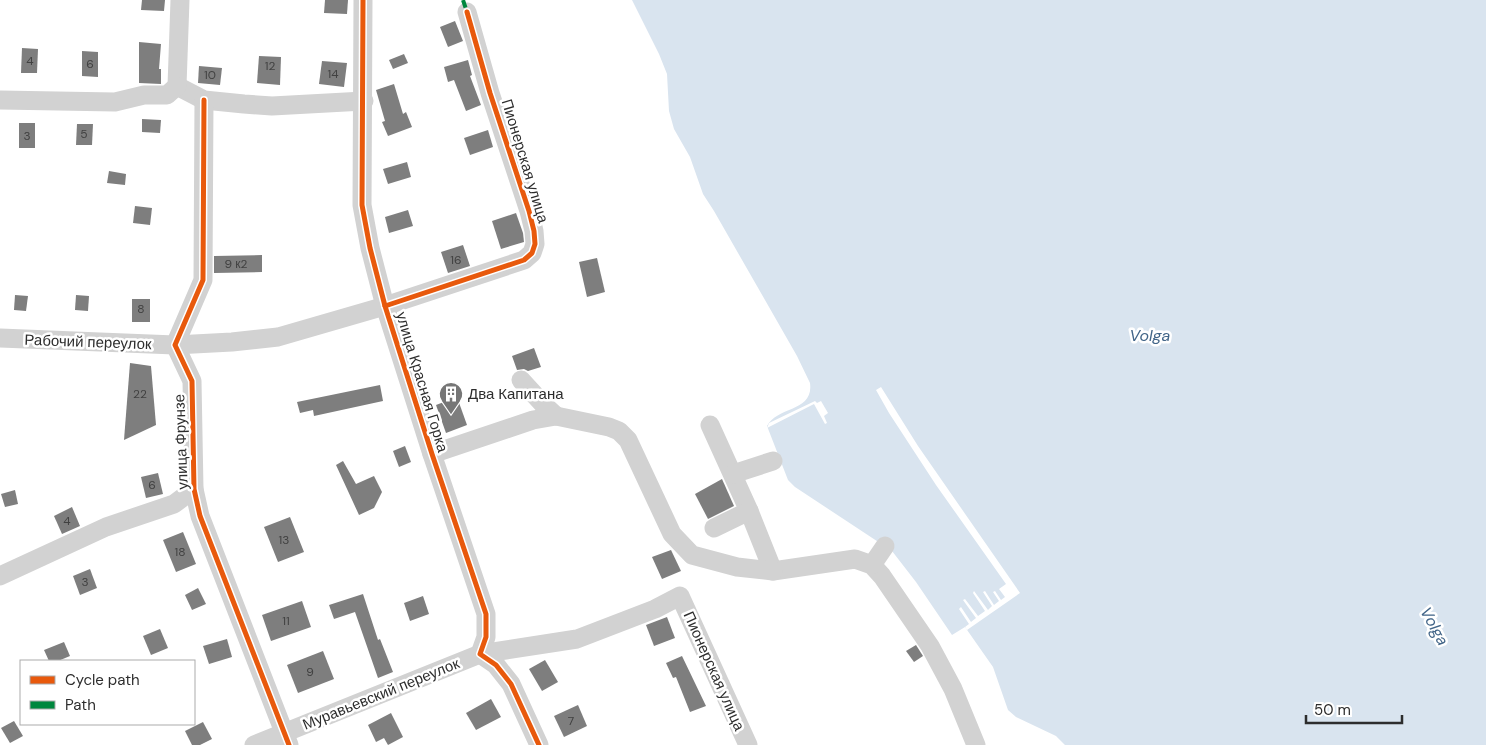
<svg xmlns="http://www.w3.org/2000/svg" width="1486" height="745" viewBox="0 0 1486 745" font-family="'DM Sans',sans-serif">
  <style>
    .water { fill: #d9e4ef }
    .pier { fill: #fff }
    .building { fill: #7e7e7e }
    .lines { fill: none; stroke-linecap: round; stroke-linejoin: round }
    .minor { stroke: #d2d2d2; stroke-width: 19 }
    .quiet { stroke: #00873e; stroke-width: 4; stroke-dasharray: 8 4; stroke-linecap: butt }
    .cycleway-casing { stroke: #fff; stroke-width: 8 }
    .cycleway { stroke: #e8590c; stroke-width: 5 }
    .labels { text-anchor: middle; stroke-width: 5; stroke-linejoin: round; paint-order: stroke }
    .number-label { font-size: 12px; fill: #414141 }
    .street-label { font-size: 15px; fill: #2d2d2d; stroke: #fff }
    .poi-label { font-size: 15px; fill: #2d2d2d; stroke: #fff; text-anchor: start }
    .water-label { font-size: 16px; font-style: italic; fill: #426588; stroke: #fff }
  </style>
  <rect width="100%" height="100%" fill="#fff"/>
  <path class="water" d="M632,0h854v745h-421l-9,-9 -40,-19 -8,-7 -15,-43 -28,-40 -13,8 -36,-53 -24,-31 -97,-64 -7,-7 -21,-54c10,-20 47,-14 43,-43l-13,-27 -83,-145 -11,-17 -13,-37 -16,-28 -5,-18 -2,-37 -8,-20z"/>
  <g class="pier">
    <path d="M881,387l37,59 102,147 -53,37 -2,-3 4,-3 -10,-15 2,-2 10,15 5,-4 -13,-18 2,-1 13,17 7,-5 -12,-18 1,-2 14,19 4,-4 -9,-14 2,-1 9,14 5,-4 -6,-9 2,-1 6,9 4,-3 -6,-8 7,-5 -70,-99 -47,-72 -13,-23z"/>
    <path d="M815,401l2,2 4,-2 7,12 -4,3 3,7 -2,1 -11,-20 -47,24 2,-5z"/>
  </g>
  <g class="building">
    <path d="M142,0h23l-1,11 -23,-1z"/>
    <path d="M325,0h23l-1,14 -23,-1z"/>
    <path d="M455,21l8,20 -15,6 -8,-20z"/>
    <path d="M139,42l22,2 -2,25h2v15l-22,-1z"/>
    <path d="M22,48l16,1 -1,24h-16z"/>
    <path d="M82,51l16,1v25l-16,-1z"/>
    <path d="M404,54l4,9 -15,6 -4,-9z"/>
    <path d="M259,56l22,1 -1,28 -23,-2z"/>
    <path d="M468,60l4,15 -2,1 11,29 -15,6 -12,-31 -6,2 -4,-15z"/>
    <path d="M322,61l25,2 -3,24 -25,-3z"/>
    <path d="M199,66l23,2 -2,17 -22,-2z"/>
    <path d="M394,84l9,30 3,-2 6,15 -24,9 -6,-14 3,-1 -9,-31z"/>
    <path d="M142,119l19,1 -1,13 -18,-1z"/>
    <rect x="19" y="123" width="16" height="25"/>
    <path d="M77,124h16l-1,21h-16z"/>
    <path d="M488,130l5,17 -23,8 -6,-17z"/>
    <path d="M407,162l4,15 -23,7 -5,-15z"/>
    <path d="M109,171l17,3 -1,11 -18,-2z"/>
    <path d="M135,206l17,2 -2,17 -17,-2z"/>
    <path d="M408,210l5,16 -24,7 -4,-16z"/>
    <path d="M516,213l7,20 1,9 -23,7 -9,-28z"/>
    <path d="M463,245l7,21 -22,7 -7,-21z"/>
    <path d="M262,255v17l-48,1v-17z"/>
    <path d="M597,258l8,34 -18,5 -8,-35z"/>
    <path d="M15,295l13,1 -2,15 -12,-1z"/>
    <path d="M76,295l13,1 -1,15 -13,-1z"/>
    <rect x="132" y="299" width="18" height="23"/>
    <path d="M534,348l7,19 -13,4 -4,-2 -7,1 -5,-14z"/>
    <path d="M130,363l21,3 5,59 -32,15z"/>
    <path d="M380,385l3,16 -69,15 -1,-6 -13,3 -3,-11z"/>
    <path d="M457,397l10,28 -21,8 -10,-28z"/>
    <path d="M405,446l6,16 -12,5 -6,-16z"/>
    <path d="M343,461l13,23 18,-8 8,16 -8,16 -15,7 -23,-50z"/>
    <path d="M158,473l5,21 -17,4 -5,-21z"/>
    <path d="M722,479l12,27 -26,13 -13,-25z"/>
    <path d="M15,490l3,14 -13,3 -4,-13z"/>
    <path d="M72,507l8,19 -18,8 -8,-18z"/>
    <path d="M290,517l14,35 -26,10 -14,-35z"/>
    <path d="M183,532l13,32 -20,8 -13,-32z"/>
    <path d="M671,550l10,21 -19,8 -10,-22z"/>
    <path d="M90,569l7,19 -17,7 -7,-19z"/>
    <path d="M198,588l8,16 -14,6 -7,-15z"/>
    <path d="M363,594l15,46 2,-1 13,33 -15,6 -23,-66 -21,7 -5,-14z"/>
    <path d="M423,596l6,18 -19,7 -6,-18z"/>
    <path d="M302,601l9,26 -40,14 -9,-26z"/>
    <path d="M667,617l8,21 -21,8 -8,-21z"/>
    <path d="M160,629l8,19 -17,7 -8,-19z"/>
    <path d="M227,639l5,18 -23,7 -6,-18z"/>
    <path d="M64,642l6,14 -12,5h-9l-5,-11z"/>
    <path d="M916,645l7,11 -9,6 -8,-11z"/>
    <path d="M323,651l11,28 -36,14 -11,-28z"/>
    <path d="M682,656l24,50 -16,6 -14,-35 -3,1 -7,-15z"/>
    <path d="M545,660l13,22 -16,9 -13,-22z"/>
    <path d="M491,699l10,18 -25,13 -10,-17z"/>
    <path d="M578,705l9,21 -23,11 -10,-21z"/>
    <path d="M391,713l12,24 -15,8 -4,-7 -8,4 -8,-17z"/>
    <path d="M14,721l9,15 -13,7 -9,-15z"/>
    <path d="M203,722l9,17 -12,6h-8l-7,-14z"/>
  </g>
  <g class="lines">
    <g class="minor">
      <path d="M363,0l-1,205 8,43 15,58 47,148 54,160v23l-6,17 16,11 15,19 28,61"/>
      <path d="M177,86l27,14 40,4 28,2 92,-5"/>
      <path d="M177,86l3,-86"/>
      <path d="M0,100l115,2 29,-7h23l10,-9"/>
      <path d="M204,100l-1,180 -28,65 17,36 2,108 6,27 89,229"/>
      <path d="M0,338l175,7 57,-3 46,-5 107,-31 139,-46 8,-7 3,-9 -1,-13 -5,-20 -39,-118 -23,-81"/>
      <path d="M521,380l22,24 13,12"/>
      <path d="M710,425l39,86 24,60 82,-12 17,6 10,11 48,70 23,43 23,56"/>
      <path d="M432,454l101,-34 23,-4 53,11 10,4 9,9 44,94 20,21 45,12 36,4"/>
      <path d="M733,474l40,-13"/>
      <path d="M714,528l35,-17"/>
      <path d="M872,565l13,-19"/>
      <path d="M0,576l106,-49 68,-23 20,-15"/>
      <path d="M254,745l226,-91 97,-15 78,-30 25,-13 68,149"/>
    </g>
    <path class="quiet" d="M463,0l4,12"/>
    <g class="cycleway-casing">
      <g id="cycleway">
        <path d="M363,0l-1,205 8,43 15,58 47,148 54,160v23l-6,17 16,11 15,19 28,61"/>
        <path d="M204,100l-1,180 -28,65 17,36 2,108 6,27 89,229"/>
        <path d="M385,306l139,-46 8,-7 3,-9 -1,-13 -5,-20 -39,-118 -23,-81"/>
      </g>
    </g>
    <use href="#cycleway" class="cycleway"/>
  </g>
  <defs>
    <g id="building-pin" transform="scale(1.25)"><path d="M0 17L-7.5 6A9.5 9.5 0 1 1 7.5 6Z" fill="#767676" stroke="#fff"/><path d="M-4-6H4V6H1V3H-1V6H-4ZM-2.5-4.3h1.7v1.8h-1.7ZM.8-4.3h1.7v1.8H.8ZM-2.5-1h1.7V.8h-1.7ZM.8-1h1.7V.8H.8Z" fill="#fff"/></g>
  </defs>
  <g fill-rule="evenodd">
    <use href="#building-pin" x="451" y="394"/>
  </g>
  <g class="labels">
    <g class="number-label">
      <text x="30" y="65">4</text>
      <text x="90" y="68">6</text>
      <text x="270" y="70">12</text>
      <text x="333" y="78">14</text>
      <text x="210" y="79">10</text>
      <text x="84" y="138">5</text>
      <text x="27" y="140">3</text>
      <text x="456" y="264">16</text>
      <text x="236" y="268">9 к2</text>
      <text x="141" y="313">8</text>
      <text x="140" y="398">22</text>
      <text x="152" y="489">6</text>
      <text x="67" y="525">4</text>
      <text x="284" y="544">13</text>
      <text x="180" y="556">18</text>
      <text x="85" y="586">3</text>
      <text x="286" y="625">11</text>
      <text x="310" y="676">9</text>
      <text x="571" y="725">7</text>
    </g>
    <g class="street-label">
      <text transform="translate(525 161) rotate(73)" y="5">Пионерская улица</text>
      <text transform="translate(88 342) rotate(2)" y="5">Рабочий переулок</text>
      <text transform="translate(422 382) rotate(73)" y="5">улица Красная Горка</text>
      <text transform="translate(181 442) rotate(-92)" y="5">улица Фрунзе</text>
      <text transform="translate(714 671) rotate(66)" y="5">Пионерская улица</text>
      <text transform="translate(381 694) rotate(-22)" y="5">Муравьевский переулок</text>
    </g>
    <g class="poi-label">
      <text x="468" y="399">Два Капитана</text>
    </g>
    <g class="water-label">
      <text x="1150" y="341">Volga</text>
      <text transform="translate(1435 626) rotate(61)" y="6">Volga</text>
    </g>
  </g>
  <rect x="20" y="660" width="175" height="65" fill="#ffffff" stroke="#ababab"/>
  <rect x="30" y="676" width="25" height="8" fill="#e8590c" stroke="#ababab"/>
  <text x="65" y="685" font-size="15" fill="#2d2d2d">Cycle path</text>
  <rect x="30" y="701" width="25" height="8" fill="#00873e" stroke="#ababab"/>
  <text x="65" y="710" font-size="15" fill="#2d2d2d">Path</text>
  <path d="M1306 715v8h96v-8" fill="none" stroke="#2d2d2d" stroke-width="2.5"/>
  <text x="1314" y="715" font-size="15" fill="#2d2d2d" stroke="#ffffff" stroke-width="4" paint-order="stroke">50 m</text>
</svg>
